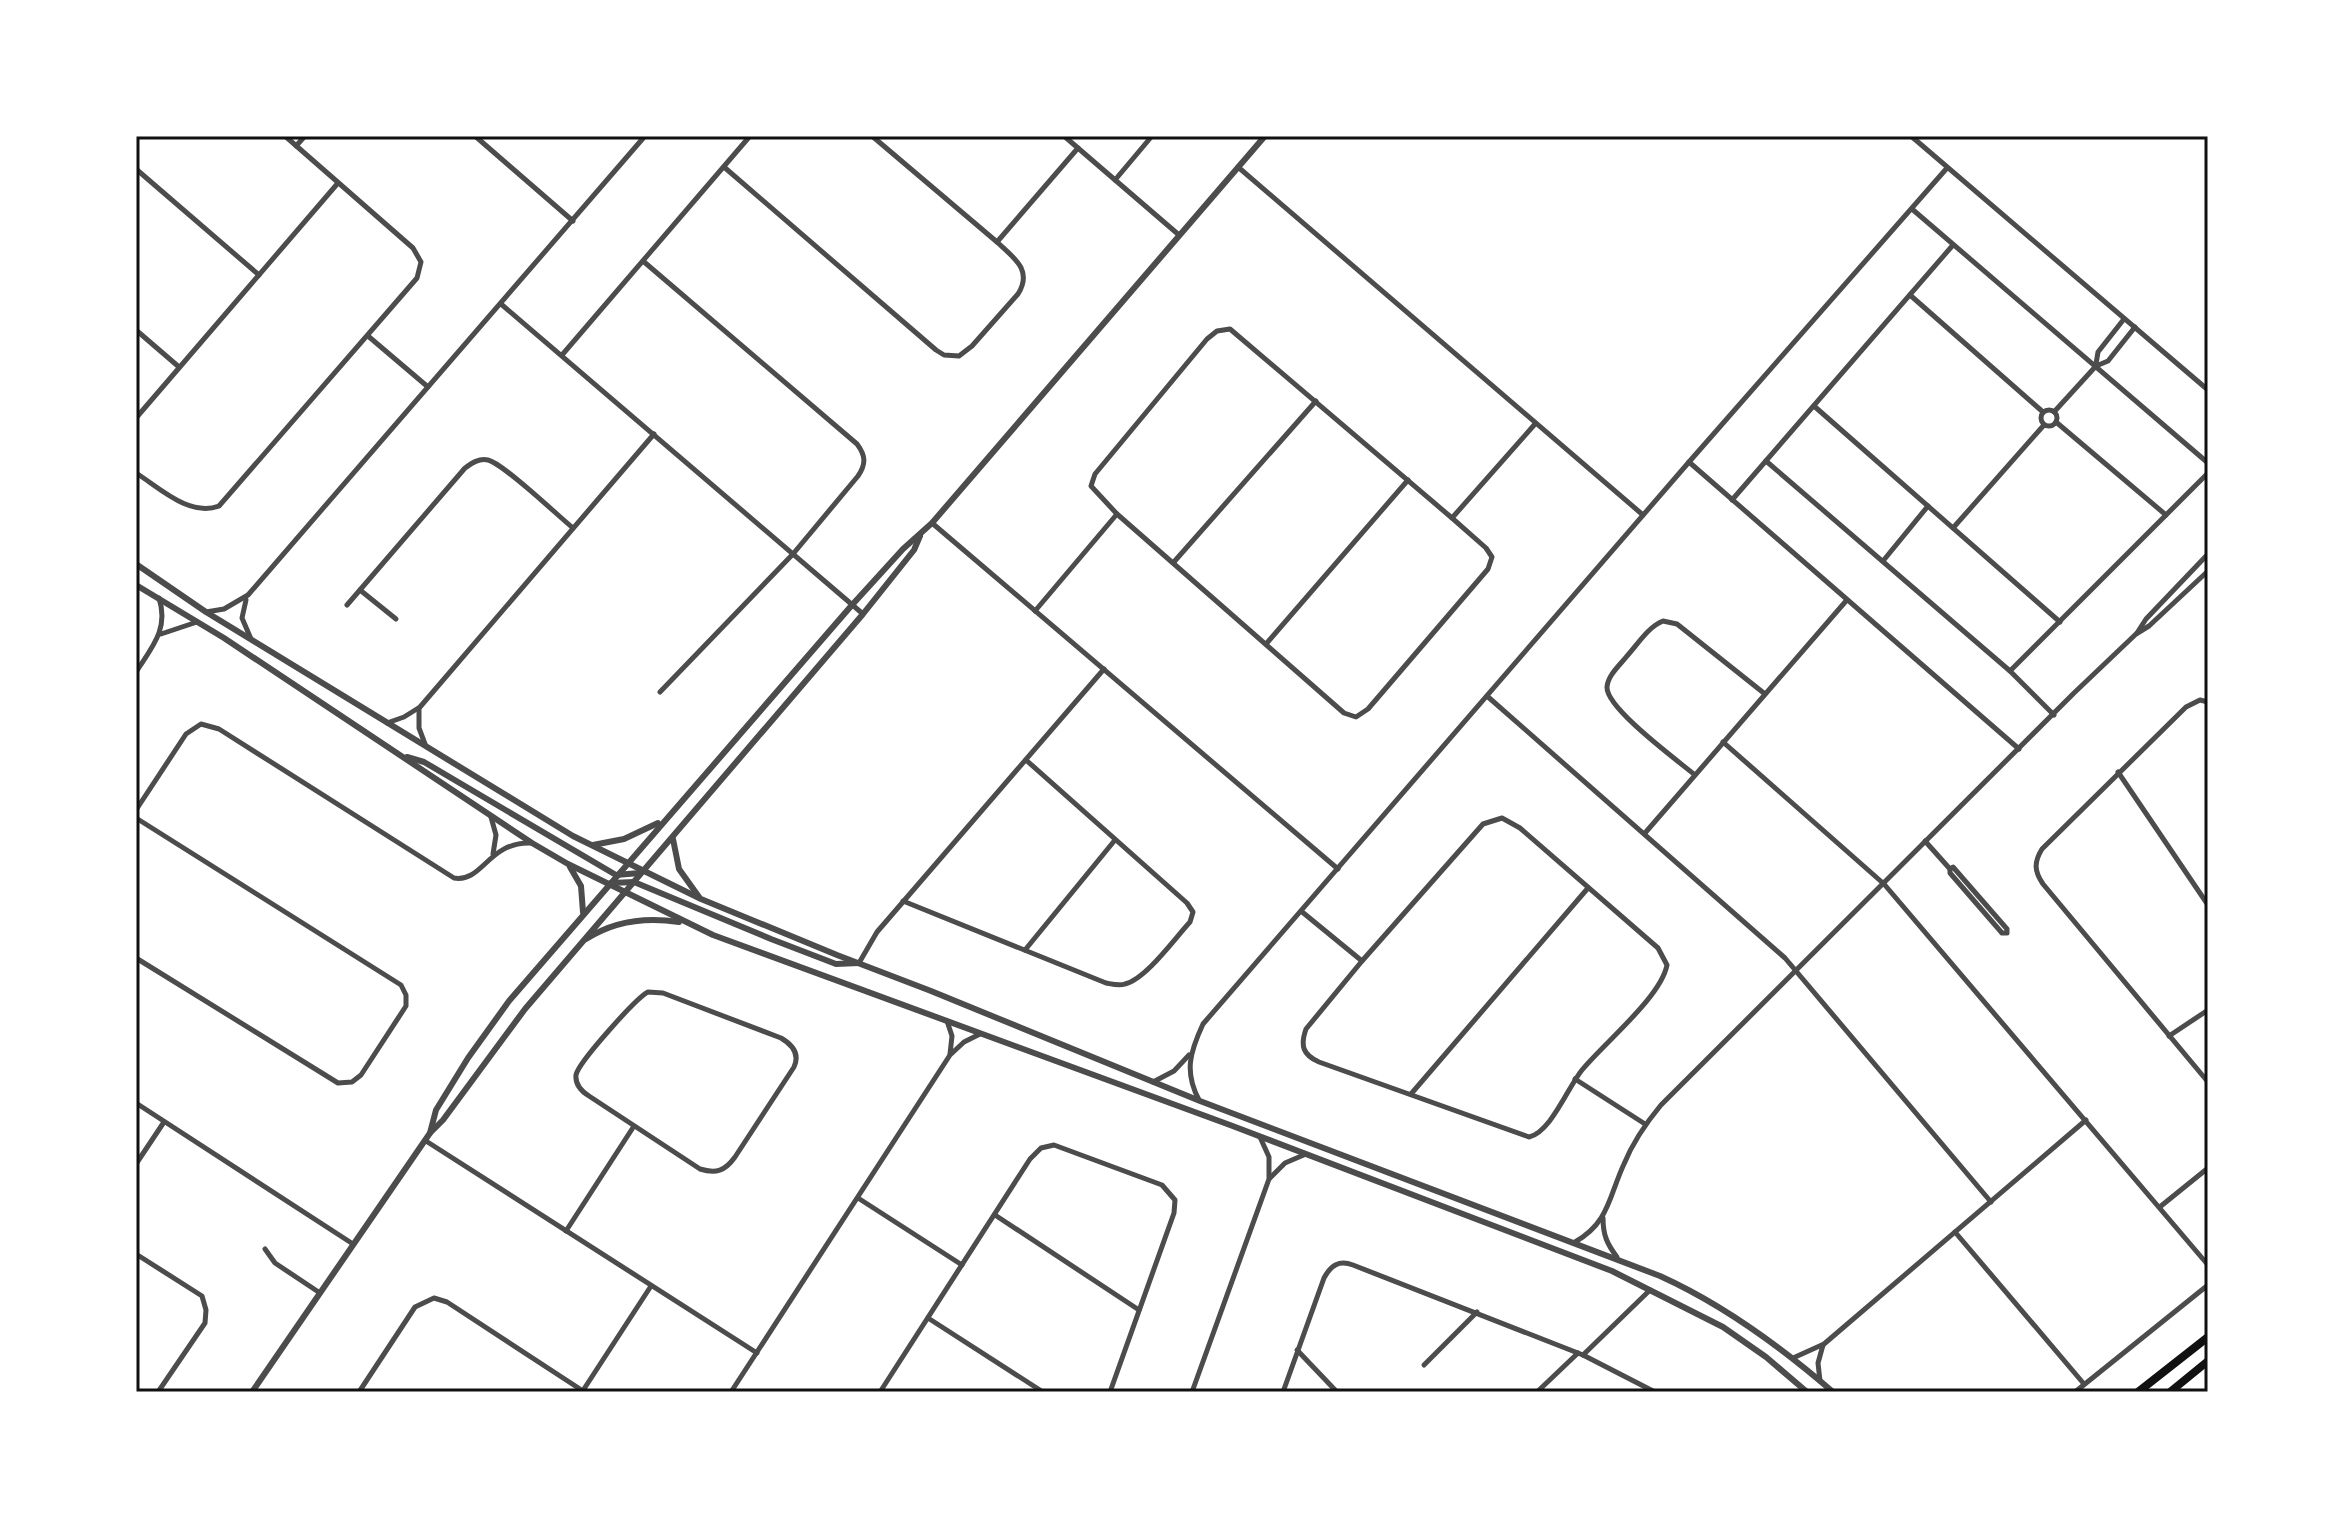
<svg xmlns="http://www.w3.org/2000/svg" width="2344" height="1528" viewBox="0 0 2344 1528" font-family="Montserrat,sans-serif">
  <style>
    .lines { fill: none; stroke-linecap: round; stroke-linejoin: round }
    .minor { stroke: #4c4c4c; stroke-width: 5 }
    .tertiary { stroke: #4c4c4c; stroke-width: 6 }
    .trunk { stroke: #111; stroke-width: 8 }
    .neatline { fill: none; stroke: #111; stroke-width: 3 }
  </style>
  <rect width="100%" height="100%" fill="#fff"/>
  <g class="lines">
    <g class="minor">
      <path d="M475,136l98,85"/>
      <path d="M1064,136l115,99"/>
      <path d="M1911,136l297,254"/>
      <path d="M296,146l9,-10"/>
      <path d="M724,167l212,183 8,5 15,1 13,-10 46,-52c15,-24 -4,-36 -21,-52l-125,-106"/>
      <path d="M1238,167l405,348"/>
      <path d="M136,169l123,106"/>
      <path d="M1115,180l37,-44"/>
      <path d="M1912,209l296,254"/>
      <path d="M997,242l81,-94"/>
      <path d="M643,261l214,183c9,12 9,20 1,32l-65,78 -133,138"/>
      <path d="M1910,295l133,117"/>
      <path d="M501,304l362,310"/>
      <path d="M1230,329l222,189 34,30 6,9 -4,12 -120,140 -12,8 -12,-4 -227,-199 -26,-28 4,-12 112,-135 10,-8z"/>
      <path d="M136,330l43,37"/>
      <path d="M368,336l60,51"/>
      <path d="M562,355l188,-219"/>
      <path d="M2096,364l2,-12 26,-33"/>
      <path d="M1814,406l246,216"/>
      <circle cx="2049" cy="418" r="8"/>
      <path d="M2054,412l42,-46 12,-5 27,-34"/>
      <path d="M136,418l202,-235"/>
      <path d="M2056,422l110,93"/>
      <path d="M1766,461l244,210 44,44"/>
      <path d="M1689,462l330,287"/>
      <path d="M136,473c24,15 53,44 83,33l198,-228 4,-16 -8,-14 -128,-112"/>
      <path d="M1732,500l221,-255"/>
      <path d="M1452,518l83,-94"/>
      <path d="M932,523l406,346"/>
      <path d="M1953,528l91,-103"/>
      <path d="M1883,561l45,-55"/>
      <path d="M1173,563l143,-162"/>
      <path d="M360,590l36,29"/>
      <path d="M246,600l-4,18 9,21"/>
      <path d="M347,605l118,-137c7,-5 14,-10 23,-8 16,4 69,55 85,68"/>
      <path d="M1035,611l82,-97"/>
      <path d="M206,612l18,-3 24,-14 397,-459"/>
      <path d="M2137,633l9,-14 62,-65"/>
      <path d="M161,634l36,-12"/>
      <path d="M1266,644l142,-164"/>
      <path d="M2010,671l198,-198"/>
      <path d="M136,672c16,-25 33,-43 23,-74"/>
      <path d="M1487,696l298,262 206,244"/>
      <path d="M2208,702l-8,-2 -14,7 -144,142c-8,13 -8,22 1,35l165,198"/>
      <path d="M419,708v20l6,16"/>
      <path d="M387,723l17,-6 16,-10 234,-273"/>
      <path d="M1723,742l161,142 324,381"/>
      <path d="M2118,772l90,133"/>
      <path d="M1695,775c-18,-15 -89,-67 -88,-88 1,-12 13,-22 20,-31 11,-12 21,-29 36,-35l14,3 88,70"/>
      <path d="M136,810l50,-76 15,-10 18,5 235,149c29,5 34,-37 78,-35"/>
      <path d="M491,817l5,18 -3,19"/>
      <path d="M136,818l265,167 5,10v11l-45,69 -9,7 -14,1 -202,-125"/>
      <path d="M1502,818l18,10 138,120 9,17c-6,32 -63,78 -85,105 -14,17 -31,62 -53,67l-210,-75c-16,-7 -19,-16 -13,-33l56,-68 121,-137z"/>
      <path d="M1645,833l201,-232"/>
      <path d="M1925,841l25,28"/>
      <path d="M1953,867l54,62v4h-5l-52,-60v-4z"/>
      <path d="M903,901l203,82c6,1 13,3 19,1 21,-5 50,-46 65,-62l3,-10 -6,-9 -161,-143"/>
      <path d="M1301,911l61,50"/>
      <path d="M1025,950l90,-110"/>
      <path d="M859,963l18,-31 227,-263"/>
      <path d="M648,992l15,1 118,45c12,7 19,16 13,29l-59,90c-10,14 -19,17 -35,12l-111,-73c-8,-5 -14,-11 -13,-21 2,-12 60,-77 72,-83z"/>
      <path d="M947,1021l5,15 -2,18"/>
      <path d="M2169,1036l39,-26"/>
      <path d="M1575,1079l70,45"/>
      <path d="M1153,1082l21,-11 15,-16"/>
      <path d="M1411,1094l177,-206"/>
      <path d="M1199,1100c-15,-28 -9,-48 4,-76l486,-562 258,-294"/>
      <path d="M136,1103l217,141"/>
      <path d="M426,1141l331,212"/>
      <path d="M136,1164l28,-42"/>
      <path d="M1270,1178l15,-15 21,-9"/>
      <path d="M858,1198l104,67"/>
      <path d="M2161,1206l47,-38"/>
      <path d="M995,1215l144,95"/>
      <path d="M1603,1218c0,17 4,26 14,39"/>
      <path d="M566,1231l68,-105"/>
      <path d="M1955,1232l129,152"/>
      <path d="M1575,1242c34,-19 34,-46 49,-78 9,-22 22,-41 37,-59l413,-412 62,-59 13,-8 59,-55"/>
      <path d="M265,1249l10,14 45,30"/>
      <path d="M136,1254l66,42 4,14 -1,13 -47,69"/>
      <path d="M928,1318l115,74"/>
      <path d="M1297,1350l40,42"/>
      <path d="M1583,1355l67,-65"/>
      <path d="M1793,1358l31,-14 262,-224"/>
      <path d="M1424,1365l53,-53"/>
      <path d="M1820,1381l-2,-18 5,-18"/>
      <path d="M359,1392l56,-85 19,-9 13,4 136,89"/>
      <path d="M582,1392l69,-106"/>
      <path d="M731,1392l219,-337 14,-13 16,-8"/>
      <path d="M880,1392l150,-233 11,-11 13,-3 108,40 13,15 -1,13 -64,179"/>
      <path d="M1192,1392l77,-213v-22l-9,-20"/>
      <path d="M1283,1392l41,-114c7,-13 15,-18 29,-13l230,90 72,37"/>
      <path d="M1537,1392l41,-39"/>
      <path d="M2075,1392l133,-107"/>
    </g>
    <g class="tertiary">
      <path d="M136,564l70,48 367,224 128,63 136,56 94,36 269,110 460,175c64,29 120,70 173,116"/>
      <path d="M136,585l88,53 308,205 36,21 145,71 517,190 382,146 111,56 43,30 41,35"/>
      <path d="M407,757l17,5 192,113 24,-2"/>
      <path d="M673,839l6,30 20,28"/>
      <path d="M593,845l31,-6 34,-16"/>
      <path d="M570,867l11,19 2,26"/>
      <path d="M611,883l23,-1 137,57 65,25 23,-1"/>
      <path d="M586,939c28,-18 61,-22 93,-17"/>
      <path d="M430,1133l6,-23 32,-52 41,-57 343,-396 51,-56 29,-26 333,-387"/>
      <path d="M252,1392l178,-259 13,-13 82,-111 338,-395 51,-64 6,-14"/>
    </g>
    <g class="trunk">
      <path d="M2138,1392l70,-55"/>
      <path d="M2170,1392l38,-31"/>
    </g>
  </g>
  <rect width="2344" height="1528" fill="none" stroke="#ffffff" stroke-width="276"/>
  <rect x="138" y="138" width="2068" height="1252" class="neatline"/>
</svg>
